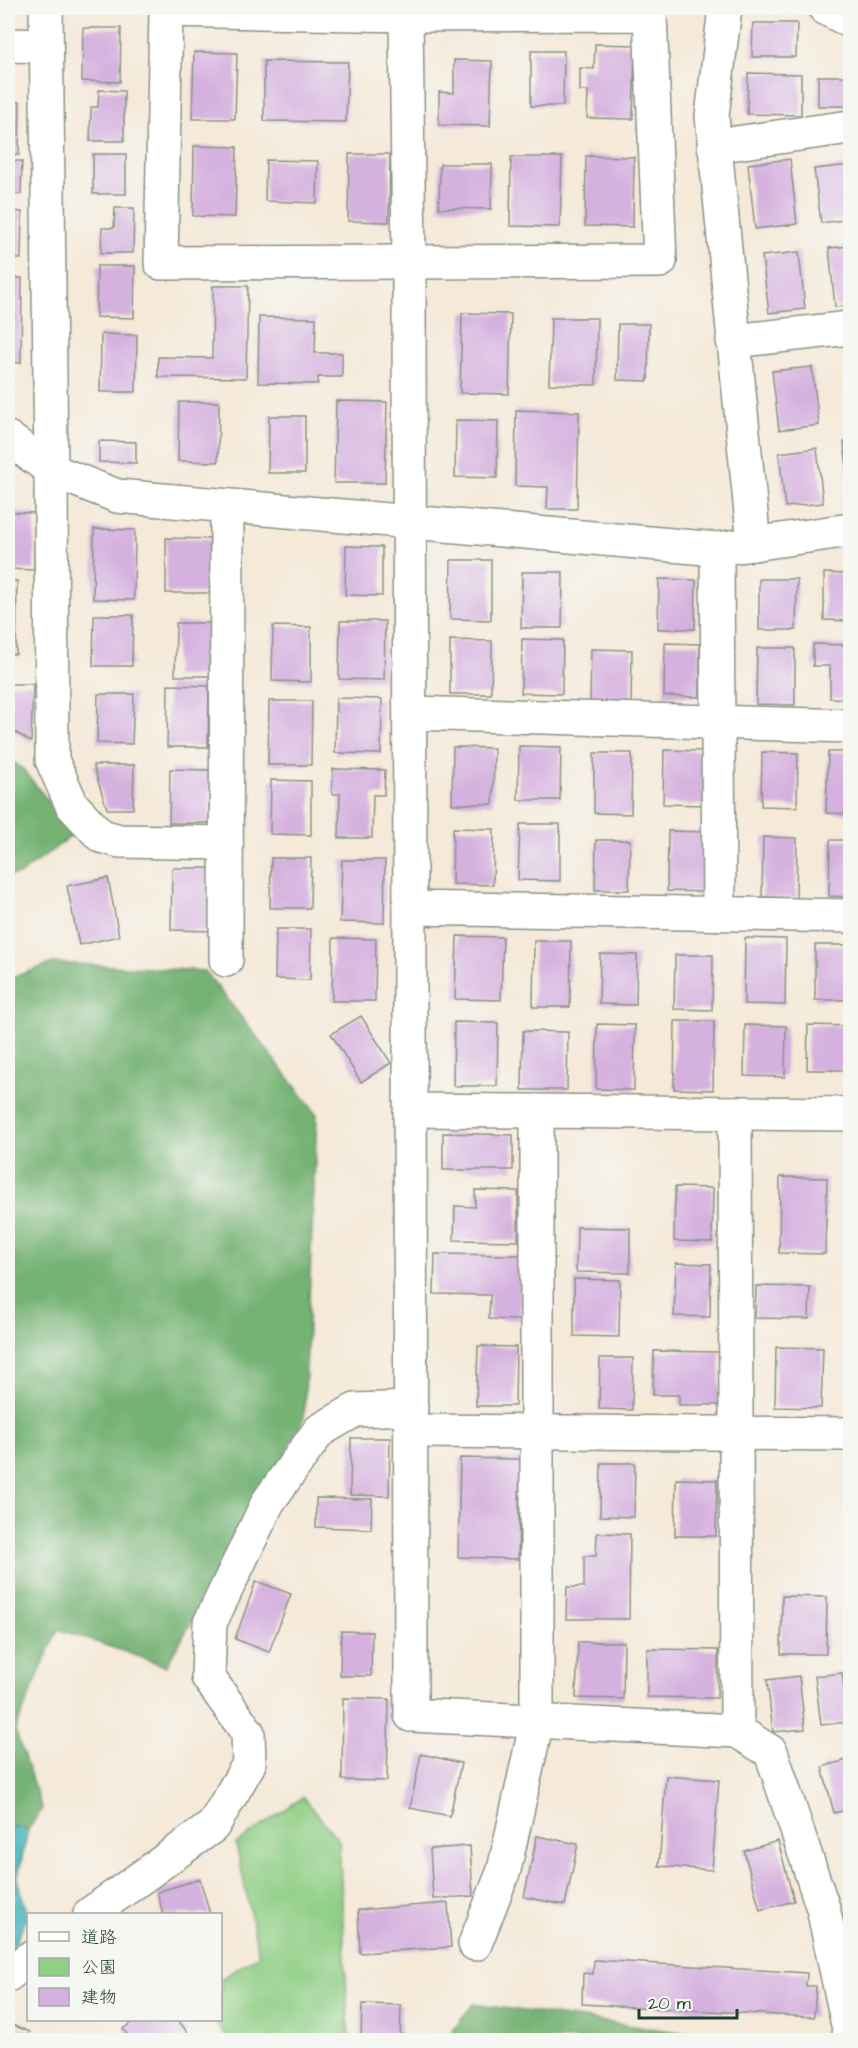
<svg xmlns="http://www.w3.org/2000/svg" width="858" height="2048" viewBox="0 0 858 2048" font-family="'Architects Daughter','Klee One',sans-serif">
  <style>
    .green { fill: #90cf86; stroke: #58865d; stroke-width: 1.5 }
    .forest { fill: #74b273; stroke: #4a7854; stroke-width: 1.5 }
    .water { fill: #45b5bb; stroke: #327978; stroke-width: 1.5 }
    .building { fill: #d5b1df }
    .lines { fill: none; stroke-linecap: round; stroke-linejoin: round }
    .street-casing { stroke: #8a9386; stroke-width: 36 }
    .street { stroke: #fff; stroke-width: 33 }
  </style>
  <rect width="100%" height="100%" fill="#f6f6f2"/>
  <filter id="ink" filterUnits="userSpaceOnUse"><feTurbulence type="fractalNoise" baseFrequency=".0167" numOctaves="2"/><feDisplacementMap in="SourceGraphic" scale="12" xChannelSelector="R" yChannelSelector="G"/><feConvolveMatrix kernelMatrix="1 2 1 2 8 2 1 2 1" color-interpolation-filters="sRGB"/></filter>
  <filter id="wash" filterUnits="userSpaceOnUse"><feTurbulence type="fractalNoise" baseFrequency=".008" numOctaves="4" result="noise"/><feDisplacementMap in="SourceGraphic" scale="24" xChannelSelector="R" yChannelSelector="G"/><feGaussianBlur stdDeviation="1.35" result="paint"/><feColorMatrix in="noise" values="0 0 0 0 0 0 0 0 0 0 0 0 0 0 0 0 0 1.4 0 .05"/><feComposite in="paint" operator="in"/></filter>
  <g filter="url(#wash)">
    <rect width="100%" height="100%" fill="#f5e9d8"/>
    <path class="green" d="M303,1797l36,44 10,199h-125l4,-3 -14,-17h6l1,-41 38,-24 -23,-111z"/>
    <g class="forest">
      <path d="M8,758l15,11 51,65 -55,41h-11z"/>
      <path d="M53,963l152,8 112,143 -13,304 -46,89 -92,159 -108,-37 -43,101 27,79 -14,21 -20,-5v-846z"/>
      <path d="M473,2004l263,36h-290z"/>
    </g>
    <path class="water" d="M8,1825l20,5 -11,50 11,34 -20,46z"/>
    <g id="blocks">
      <g class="building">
        <path d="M753,23h44l-1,34h-44z"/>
        <path d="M83,28h38l-1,54 -38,-1z"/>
        <path d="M595,44l40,1 -2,74 -46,-1 1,-27h-8v-23l14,1z"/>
        <path d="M531,51h33l-1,55h-32z"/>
        <path d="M194,52l43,1 -2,66h-43z"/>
        <path d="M454,60l38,1 -2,65 -51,-1v-33l15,1z"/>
        <path d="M264,61l84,1 -2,60 -82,-1z"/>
        <path d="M748,73l53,1v41l-54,-1z"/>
        <rect x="818" y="76" width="32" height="30"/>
        <path d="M99,90l25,1v50h-34l1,-34h7z"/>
        <path d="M8,102h12l-1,53h-11z"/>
        <path d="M194,146l43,1 -2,70 -42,-1z"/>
        <rect x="93" y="154" width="33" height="40"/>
        <path d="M349,154h41l-1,68 -41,-1z"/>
        <path d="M586,156l48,1 -1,70 -48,-1z"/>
        <path d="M511,157h51l-2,70 -50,-1z"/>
        <path d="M790,159l7,65 -42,5 -7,-65z"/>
        <path d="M266,160l52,1 -1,42 -52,-2z"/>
        <path d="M8,161h14l-1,33h-13z"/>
        <path d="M440,164h52l-1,45 -52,-1z"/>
        <path d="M850,165v54l-29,4 -7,-54z"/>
        <path d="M115,208h19l-1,45h-32l1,-25h12z"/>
        <path d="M8,211l14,1 -1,47 -13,-1z"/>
        <path d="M850,246v59l-15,2 -6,-59z"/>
        <path d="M799,252l6,57 -36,4 -7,-57z"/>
        <path d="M97,266h38l-1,52 -38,-1z"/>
        <path d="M8,278h14l-1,85 -13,-1z"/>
        <path d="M213,286h35l-2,92 -88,-1v-20l54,1z"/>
        <path d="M462,313l49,1 -2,80 -49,-1z"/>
        <path d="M259,317l57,1 -1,35h27v24h-24v7l-60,-1z"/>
        <path d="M551,318h46l-1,67 -47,-1z"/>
        <path d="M618,324h31l-1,57 -31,-1z"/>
        <path d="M101,334l36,1 -1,57h-36z"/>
        <path d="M812,367l7,58 -40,5 -7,-59z"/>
        <path d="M336,401l51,1 -2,81h-51z"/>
        <path d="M179,402h40l-1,60 -40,-1z"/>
        <path d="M516,410l63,2 -2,97h-30l1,-22 -33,-1z"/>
        <path d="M269,416h36v57h-37z"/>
        <path d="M456,420l42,1 -1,57 -42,-1z"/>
        <path d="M99,441l37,1v21l-37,-1z"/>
        <path d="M850,441v35h-2l-4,-34z"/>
        <path d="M817,448l6,55 -38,4 -6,-54z"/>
        <path d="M8,512l27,1 -1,57 -26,-1z"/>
        <path d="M94,529l41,1 -1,70 -41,-1z"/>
        <path d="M166,538l46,1 -1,54h-45z"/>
        <path d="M346,546l36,1v49l-37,-1z"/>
        <path d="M451,560h40v60l-41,-1z"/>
        <path d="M522,572h41l-1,56h-41z"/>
        <path d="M824,573l26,1v47l-26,-1z"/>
        <path d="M659,579l37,1 -1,49h-37z"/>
        <path d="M759,579h38l-1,51h-37z"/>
        <path d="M8,580l9,1 -1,73h-8z"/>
        <path d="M94,615h39l-1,51h-39z"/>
        <path d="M340,621h45l-1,59 -45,-1z"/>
        <path d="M176,623h35l-1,53h-35z"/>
        <path d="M273,626l38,1v55l-39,-1z"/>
        <path d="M522,639l41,1 -1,54 -41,-1z"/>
        <path d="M450,640l42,1 -1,53h-41z"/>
        <path d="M665,643l35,1v53l-36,-1z"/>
        <path d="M813,644l37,1v54l-20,-1v-32h-17z"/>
        <path d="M757,648h38v57l-39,-1z"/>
        <path d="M591,649l41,1 -1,54h-41z"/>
        <path d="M8,684h25l-2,58 -23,-14z"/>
        <path d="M168,685l41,1 -1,61h-41z"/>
        <path d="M98,694h36l-2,50 -35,-1z"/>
        <path d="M336,698l46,1 -1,55 -46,-1z"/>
        <path d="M269,701h43l-1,64h-43z"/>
        <path d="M519,746l42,1 -1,53h-42z"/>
        <path d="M453,747l41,1 -1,56h-41z"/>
        <path d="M664,750l41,1 -1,54 -41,-1z"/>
        <path d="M762,752l36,1 -1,54 -36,-1z"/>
        <path d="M828,752h22v62l-24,-1z"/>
        <path d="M594,753h38l-1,61 -37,-1z"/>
        <path d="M93,765h41l-1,44h-26z"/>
        <path d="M170,769l40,1 -1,53h-40z"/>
        <path d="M333,769l52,1 -1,25h-11l-1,43h-33l1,-44h-8z"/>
        <path d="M271,780l40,1v54l-41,-1z"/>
        <path d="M520,824h40v57l-42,-1z"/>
        <path d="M453,828l41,1 -1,56 -41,-1z"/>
        <path d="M668,831l40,1 -1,60 -40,-1z"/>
        <path d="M763,837l34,1 -1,60 -34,-1z"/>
        <path d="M596,840h34l-1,50h-34z"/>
        <path d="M830,840h20v57l-21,-1z"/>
        <path d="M271,858h40l-1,50h-40z"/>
        <path d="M342,860h43l-1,63 -44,-1z"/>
        <path d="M172,868h40v63l-41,-1z"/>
        <path d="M108,878l11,58 -40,9 -12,-59z"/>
        <path d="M10,916l3,52h-5v-51z"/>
        <path d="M276,929h35l-1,51 -35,-1z"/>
        <path d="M457,936l46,1 -2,63 -46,-1z"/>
        <path d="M333,938l43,1 -1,62h-43z"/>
        <path d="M745,938l41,1 -1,66 -41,-1z"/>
        <path d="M534,941h37l-1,66h-37z"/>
        <rect x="815" y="945" width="35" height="55"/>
        <path d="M600,954l37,1 -1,50 -37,-1z"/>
        <path d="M675,955h38l-1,55 -38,-1z"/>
        <path d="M361,1016l30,47 -30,19 -30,-48z"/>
        <path d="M675,1021h39l-1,69 -39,-1z"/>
        <path d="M454,1022l44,1 -1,63h-44z"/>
        <path d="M597,1024l38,1 -1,65 -38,-1z"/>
        <path d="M745,1025l41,1 -1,51 -41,-1z"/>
        <path d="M808,1025l42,1v44h-43z"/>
        <path d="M523,1031l45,1 -1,58h-45z"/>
        <path d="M443,1133l70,2v35h-70z"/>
        <path d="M780,1177l47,1 -2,76 -46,-1z"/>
        <path d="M675,1187l38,1 -1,54 -38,-1z"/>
        <path d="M475,1190l43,1v50l-64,-1 1,-34 20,1z"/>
        <path d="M577,1227l53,1v45l-54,-1z"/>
        <path d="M435,1254l86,1 -1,65 -31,-1 1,-24 -56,-1z"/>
        <path d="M676,1263l35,1 -1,53 -36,-1z"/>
        <path d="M574,1279l46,1 -1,57 -45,-1z"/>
        <path d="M756,1286l54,1 -1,32 -54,-1z"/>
        <path d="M478,1346l38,1 -1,59h-39z"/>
        <path d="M776,1347l47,1 -2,60 -46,-1z"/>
        <path d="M654,1351l66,1 -1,53h-40v-10h-26z"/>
        <path d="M600,1358h33l-1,52 -33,-1z"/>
        <path d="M351,1438h39l-1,58 -39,-1z"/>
        <path d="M460,1458l60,1 -2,100 -60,-2z"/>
        <path d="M601,1463h34l-1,54 -34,-1z"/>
        <path d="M676,1479l41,1 -1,56h-41z"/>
        <path d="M316,1498l56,1 -1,30 -55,-2z"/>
        <path d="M597,1533l33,1 -1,85h-63l1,-32h17v-31h12z"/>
        <path d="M256,1581l35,13 -22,58 -34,-13z"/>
        <path d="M782,1596l45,1 -1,57h-45z"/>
        <path d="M341,1631l31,1 -1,44h-31z"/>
        <path d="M578,1642h46l-1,57 -47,-1z"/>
        <path d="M647,1649l71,1 -1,48 -70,-1z"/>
        <path d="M842,1673l6,49 -27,3 -6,-49z"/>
        <path d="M799,1676l6,53 -32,3 -6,-52z"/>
        <path d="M343,1698l46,1 -2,82 -45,-1z"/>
        <path d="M421,1754l40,9 -11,53 -40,-8z"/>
        <path d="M850,1759v50l-16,4 -12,-46z"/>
        <path d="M666,1776l53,4 -7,90 -53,-4z"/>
        <path d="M537,1836l41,8 -13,61 -41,-8z"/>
        <path d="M778,1841l16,60 -34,9 -16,-59z"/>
        <path d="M470,1846l3,50 -40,3 -3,-50z"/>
        <path d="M200,1879l10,35h-47l-6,-22z"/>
        <path d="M448,1903l3,44 -91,6 -2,-43z"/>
        <path d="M594,1960l213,13 -1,13h10l-2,31 -232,-13 1,-31 10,1z"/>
        <path d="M362,2004l39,1 -1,35h-39z"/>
        <path d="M135,2020h43l10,13 -9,7h-47l-9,-11z"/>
        <path d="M8,2023l22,9 -3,8h-19z"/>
      </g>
    </g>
  </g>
  <g filter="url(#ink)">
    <use href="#blocks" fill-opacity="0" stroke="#8a9386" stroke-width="1.5"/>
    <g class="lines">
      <g class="street-casing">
        <g id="street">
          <path d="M46,8l5,462 1,290 20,45 29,31 19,5 106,2"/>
          <path d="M725,8l-13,108 42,428"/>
          <path d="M825,8l25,13"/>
          <path d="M166,10l240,5 244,-1 10,247 -499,2z"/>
          <path d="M406,15l3,247 2,1453 326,16 -2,-618"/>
          <path d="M8,45l38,1"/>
          <path d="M714,146l136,-19"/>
          <path d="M733,341l117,-13"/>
          <path d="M8,438l43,32 66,26 600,53 133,-19"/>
          <path d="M717,549l2,364"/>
          <path d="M411,713l439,13"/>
          <path d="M410,908l440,8"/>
          <path d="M226,960l1,-454"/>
          <path d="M411,1110l439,4"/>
          <path d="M411,1431l439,3"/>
          <path d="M737,1731l34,21 52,156 27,126"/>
          <path d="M90,1914l123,-88 36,-62 -1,-31 -40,-56 2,-54 58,-121 51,-71 36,-21 56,-2"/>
          <path d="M475,1944l29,-74 33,-149v-610"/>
          <path d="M8,1975l20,-16"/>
        </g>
      </g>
      <use href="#street" class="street"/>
    </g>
  </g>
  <rect width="858" height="2048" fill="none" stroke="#f6f6f2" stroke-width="30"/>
  <rect x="27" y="1913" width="195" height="108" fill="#f6f6f2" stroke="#a0aca6" stroke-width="1.5"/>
  <rect x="39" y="1932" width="30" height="9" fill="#ffffff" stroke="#a0aca6" stroke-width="1.5"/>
  <text x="81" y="1943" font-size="18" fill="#1f3d34">道路</text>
  <rect x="39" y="1958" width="30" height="18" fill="#90cf86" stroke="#a0aca6" stroke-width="1.5"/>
  <text x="81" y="1973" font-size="18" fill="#1f3d34">公園</text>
  <rect x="39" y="1988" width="30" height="18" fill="#d5b1df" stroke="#a0aca6" stroke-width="1.5"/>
  <text x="81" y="2003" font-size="18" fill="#1f3d34">建物</text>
  <path d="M639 2009v9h98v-9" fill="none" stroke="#1f3d34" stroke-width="3"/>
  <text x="648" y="2009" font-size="18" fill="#1f3d34" stroke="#f6f6f2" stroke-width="4.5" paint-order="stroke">20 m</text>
</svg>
